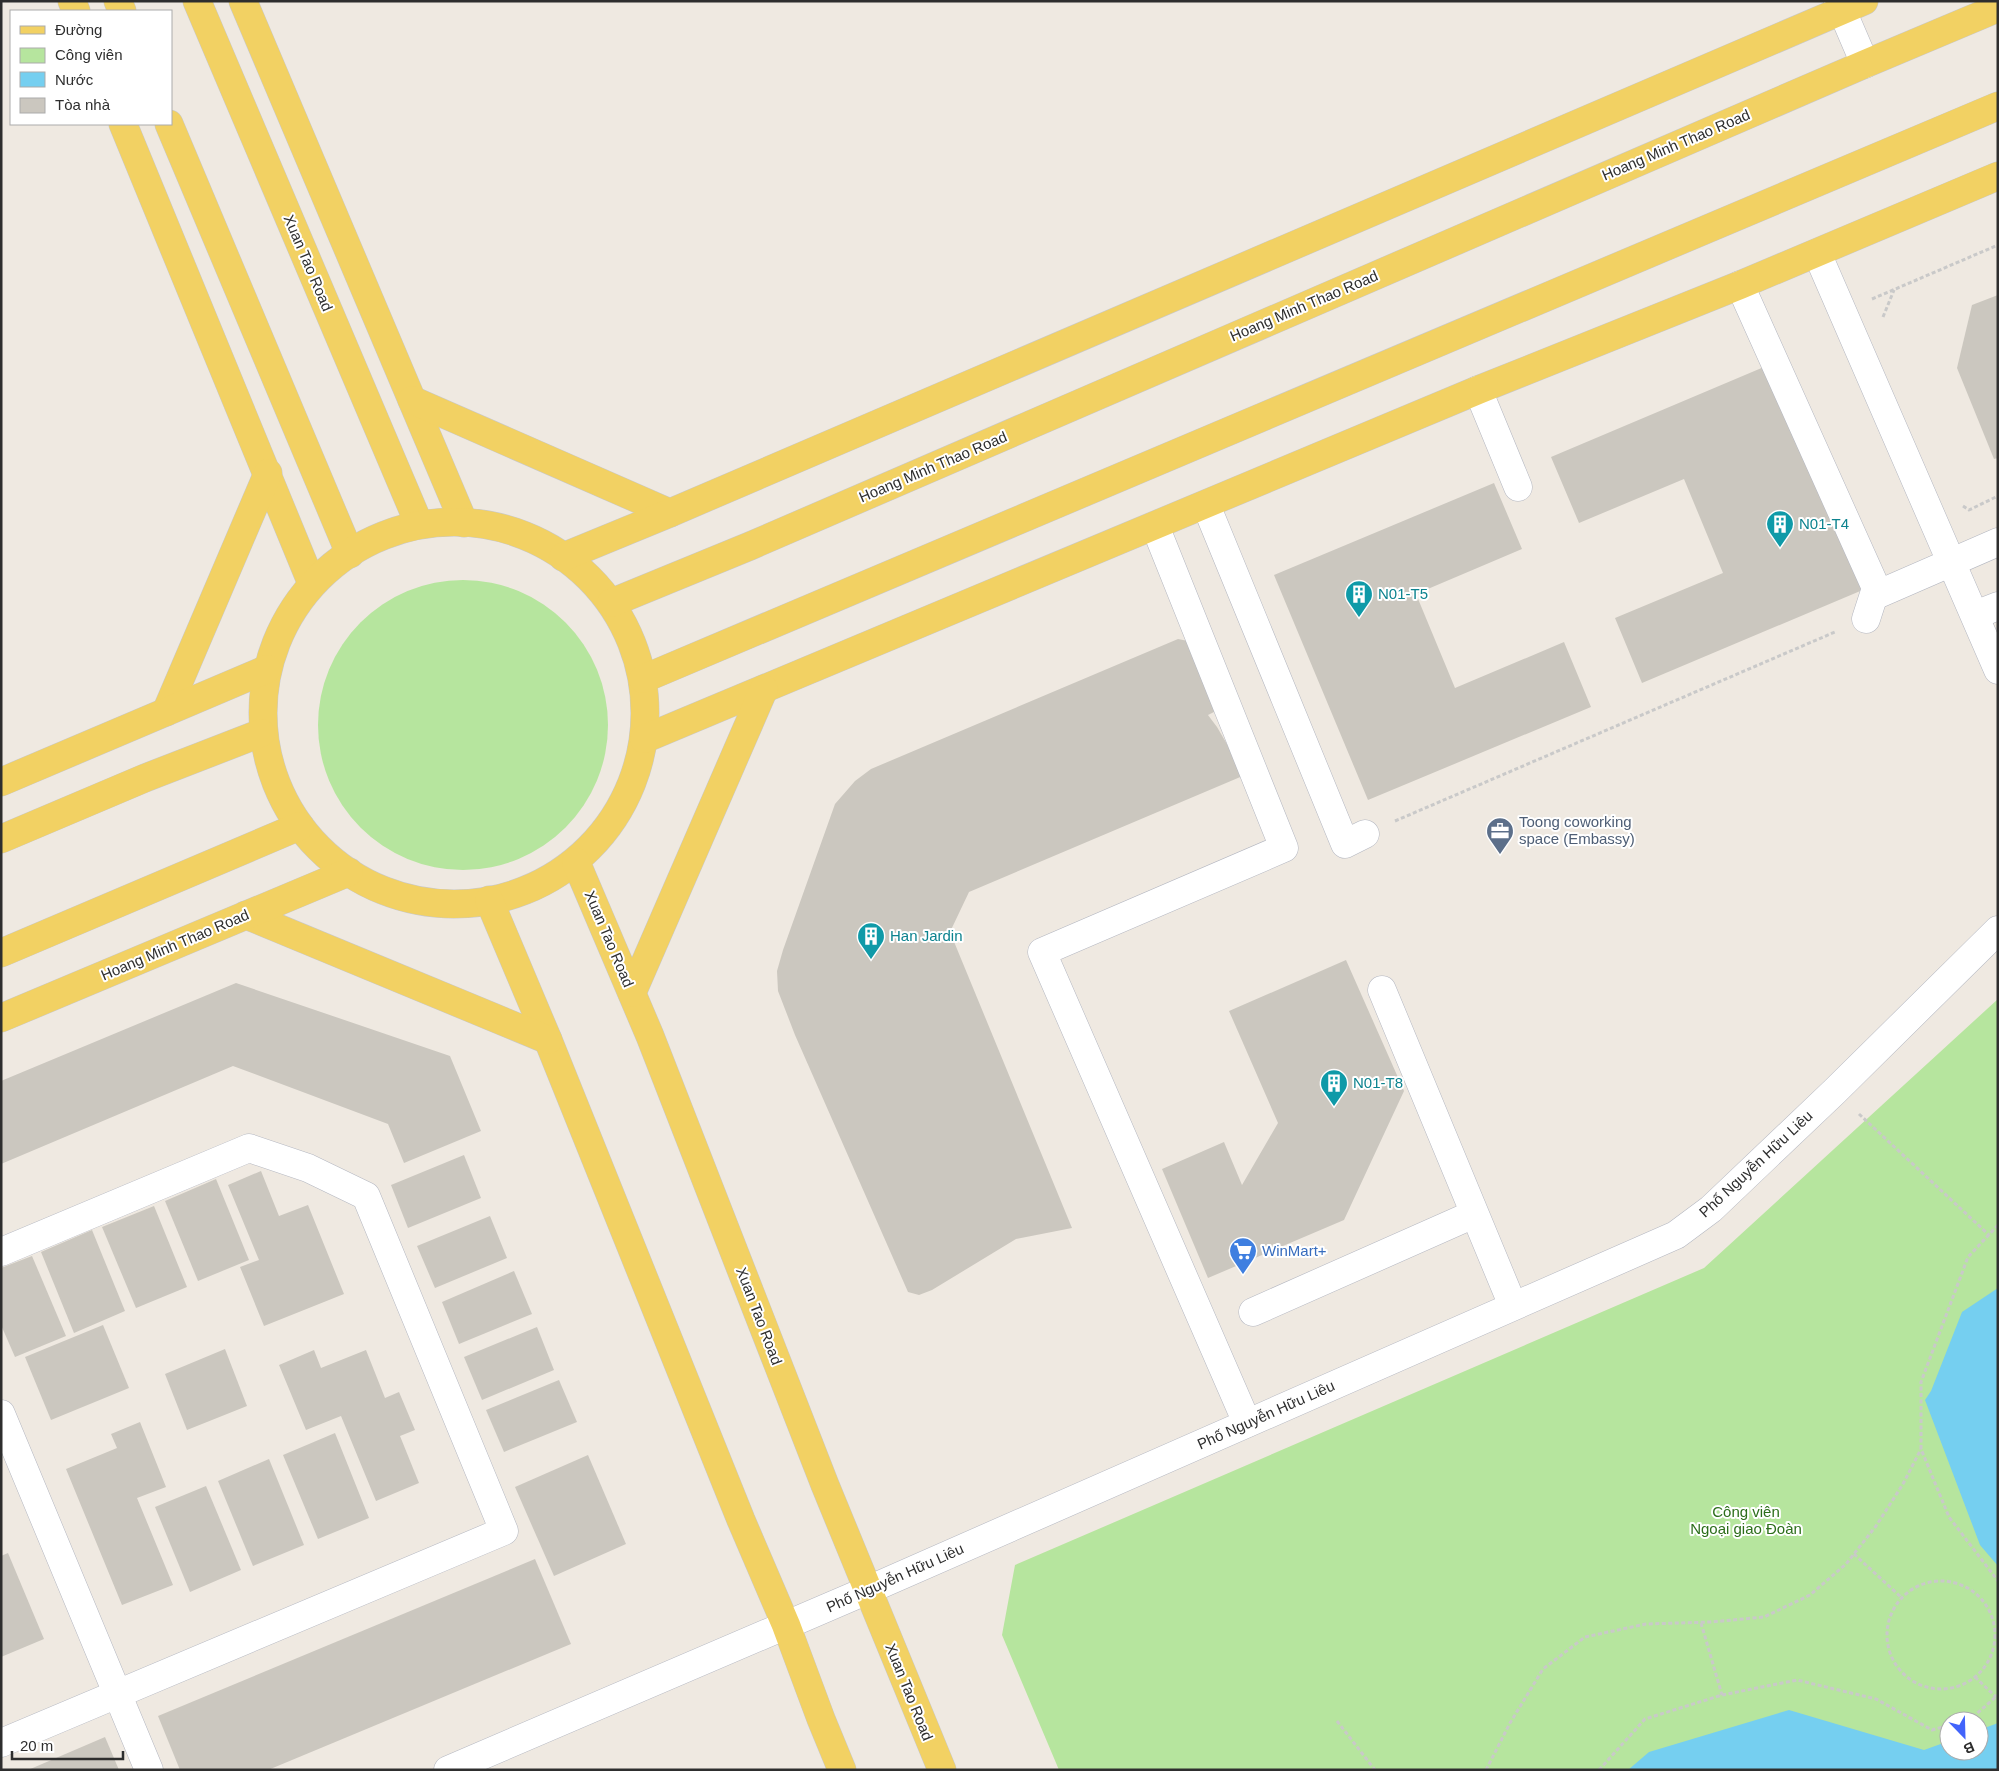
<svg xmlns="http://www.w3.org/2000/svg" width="1999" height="1771" viewBox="0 0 1999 1771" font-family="Helvetica,sans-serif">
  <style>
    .green { fill: #b6e59e; fill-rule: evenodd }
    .water { fill: #75cff0 }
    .building { fill: #cbc7bf }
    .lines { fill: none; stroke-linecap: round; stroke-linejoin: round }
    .minor-casing { stroke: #b4b7c1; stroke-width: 29 }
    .major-casing { stroke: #c9c9c9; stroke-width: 29 }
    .path { stroke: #c9c9c9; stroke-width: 3; stroke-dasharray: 4 2.5; stroke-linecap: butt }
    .minor { stroke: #fff; stroke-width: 28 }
    .major { stroke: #f2d163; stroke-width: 28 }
    .labels { text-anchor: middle; stroke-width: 4; stroke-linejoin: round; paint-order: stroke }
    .street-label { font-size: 15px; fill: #2e2e2e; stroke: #fff }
    .culture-label { font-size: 15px; fill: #0d838f; stroke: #fff; text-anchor: start }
    .service-label { font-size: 15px; fill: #4e5e75; stroke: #fff; text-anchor: start }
    .shop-label { font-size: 15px; fill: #366cbe; stroke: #fff; text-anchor: start }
    .park-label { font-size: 15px; fill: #2c6e1b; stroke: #fff }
  </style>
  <rect width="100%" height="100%" fill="#efe9e1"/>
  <g class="green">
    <circle cx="463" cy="725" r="145"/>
    <path d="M1998,999v771h-939l-57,-135 13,-70 689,-297zM1949,1721h30v30h-30z"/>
  </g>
  <g class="water">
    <path d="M1998,1288v278l-18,-21 -55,-145 6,-9 31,-79z"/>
    <path d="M1789,1710l135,40 25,-9v10h30v-21l19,-7v47h-370l21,-18z"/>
  </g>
  <g class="building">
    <path d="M1998,295v163l-4,1 -37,-91 15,-63z"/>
    <path d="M1771,364l94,225 -223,94 -27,-65 108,-45 -39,-94 -105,44 -28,-66z"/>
    <path d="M1494,483l28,66 -106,45 39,94 109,-46 27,65 -223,93 -94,-225z"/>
    <path d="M1178,639l10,2 28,70 -8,4 9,12 28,48 -276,117 -19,40 122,296 -56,11 -84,51 -13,5 -11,-3 -113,-257 -17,-44 -1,-20 6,-21 52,-146 20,-23 16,-12z"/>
    <path d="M1346,960l58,131 -60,129 -136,58 -46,-109 62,-27 18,43 36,-62 -49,-112z"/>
    <path d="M236,983l214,73 31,75 -77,32 -16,-39 -155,-58 -232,98v-83z"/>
    <path d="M464,1155l17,43 -73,30 -17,-43z"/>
    <path d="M261,1171l18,45 29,-11 36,89 -80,32 -24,-59 19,-7 -31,-75z"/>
    <path d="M216,1179l33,81 -51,21 -33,-80z"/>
    <path d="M154,1206l33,81 -51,21 -34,-81z"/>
    <path d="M490,1216l17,42 -72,30 -18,-42z"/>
    <path d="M92,1230l33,81 -51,22 -33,-81z"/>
    <path d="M32,1256l34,80 -51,21 -14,-32v-57z"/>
    <path d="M514,1271l18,43 -73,30 -17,-42z"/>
    <path d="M103,1325l26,63 -78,32 -26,-63z"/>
    <path d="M537,1327l17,43 -72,30 -18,-43z"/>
    <path d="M225,1349l22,57 -60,24 -22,-56z"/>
    <path d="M314,1350l7,18 45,-18 19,48 14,-6 16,38 -15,6 19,47 -43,18 -35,-85 -35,14 -27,-65z"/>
    <path d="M559,1380l18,42 -73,30 -18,-42z"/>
    <path d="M140,1422l26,65 -29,11 36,87 -51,20 -56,-136 51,-21 -6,-14z"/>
    <path d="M335,1433l34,85 -51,21 -35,-84z"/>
    <path d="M588,1455l38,89 -72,32 -39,-89z"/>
    <path d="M269,1459l35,86 -51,21 -35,-85z"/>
    <path d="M206,1486l35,84 -51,22 -35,-85z"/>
    <path d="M8,1553l36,86 -43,18v-101z"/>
    <path d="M535,1559l36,85 -303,126h-88l-22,-54z"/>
    <path d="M105,1737l14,33h-91z"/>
  </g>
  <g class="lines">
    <g class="minor-casing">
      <g id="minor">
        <path d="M1838,1l27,63"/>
        <path d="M1817,253l181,417"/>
        <path d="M1740,285l136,303 -10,31"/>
        <path d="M1478,390l40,97"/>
        <path d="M1206,505l139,339 20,-10"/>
        <path d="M1155,526l129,322 -242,104 205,471"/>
        <path d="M1874,596l124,-54"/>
        <path d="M1975,615l23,-9"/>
        <path d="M1382,990l131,316"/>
        <path d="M1,1252l248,-104 59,20 58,28 138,335 -503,212"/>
        <path d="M1253,1312l221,-98"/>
        <path d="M1,1414l148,356"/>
        <path d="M448,1770l420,-180 808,-355 35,-26 124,-118 163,-161"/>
      </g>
    </g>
    <g class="major-casing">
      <g id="major">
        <path d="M72,1l4,10"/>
        <path d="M118,1l4,10"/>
        <path d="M197,1l222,523"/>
        <path d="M243,1l221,522"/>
        <path d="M123,124l189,460"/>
        <path d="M169,124l181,430"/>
        <path d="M412,400l258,113"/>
        <circle cx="454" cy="713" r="191"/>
        <path d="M563,557l107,-44 1194,-512"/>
        <path d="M611,603l139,-57 1115,-482 133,-56"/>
        <path d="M643,679l1355,-573"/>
        <path d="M166,712l102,-239"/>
        <path d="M644,739l834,-349 262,-105 258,-109"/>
        <path d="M1,782l266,-113"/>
        <path d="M1,839l144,-61 116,-45"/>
        <path d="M576,862l74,174 175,449 117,285"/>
        <path d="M489,900l59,140 193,480 45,105 35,94 21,51"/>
        <path d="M246,915l302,125"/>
        <path d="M1,953l299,-127"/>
        <path d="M632,993l132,-304"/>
        <path d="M1,1018l348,-146"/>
      </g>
    </g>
    <g class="path">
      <path d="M1872,299l126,-54"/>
      <path d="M1883,317l11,-27"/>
      <path d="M1963,506l6,4 29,-14"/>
      <path d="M1395,821l440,-189"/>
      <path d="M1859,1114l130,121"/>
      <path d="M1998,1225l-30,32 -47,125v67l28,68 49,64"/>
      <path d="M1854,1554l48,44"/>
      <circle cx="1941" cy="1635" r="54"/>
      <path d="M1701,1623l21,72"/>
      <path d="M1975,1677l21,20"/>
      <path d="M1337,1721l38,49"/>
      <path d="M1960,1721l14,-5 24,-21"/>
      <path d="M1486,1770l24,-47 33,-54 42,-32 61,-13 65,-2 53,-5 46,-22 36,-31 30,-38 27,-42 18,-35"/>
      <path d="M1599,1770l46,-51 77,-24 75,-15 79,19 56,31 17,-5"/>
    </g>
    <use href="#minor" class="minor"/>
    <use href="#major" class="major"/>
  </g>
  <defs>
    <g id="building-pin" transform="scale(1.4375)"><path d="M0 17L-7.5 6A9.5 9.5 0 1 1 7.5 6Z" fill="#0f9aa8" stroke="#fff"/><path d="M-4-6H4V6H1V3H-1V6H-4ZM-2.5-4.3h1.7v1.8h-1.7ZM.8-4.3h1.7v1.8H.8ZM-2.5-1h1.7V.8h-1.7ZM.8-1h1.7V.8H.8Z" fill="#fff"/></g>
    <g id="office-pin" transform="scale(1.4375)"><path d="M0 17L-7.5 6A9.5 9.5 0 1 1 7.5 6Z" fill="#5c6f8a" stroke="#fff"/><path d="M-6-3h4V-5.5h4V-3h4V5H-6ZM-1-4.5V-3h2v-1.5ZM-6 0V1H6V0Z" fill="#fff"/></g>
    <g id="supermarket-pin" transform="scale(1.4375)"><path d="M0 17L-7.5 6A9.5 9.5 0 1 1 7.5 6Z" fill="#3f7fe0" stroke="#fff"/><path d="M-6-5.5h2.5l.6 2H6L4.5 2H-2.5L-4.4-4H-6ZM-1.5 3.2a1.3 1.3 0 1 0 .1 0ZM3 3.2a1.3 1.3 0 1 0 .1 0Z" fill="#fff"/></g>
  </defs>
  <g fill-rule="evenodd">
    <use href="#building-pin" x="1780" y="524"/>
    <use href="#building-pin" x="1359" y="594"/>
    <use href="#office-pin" x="1500" y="831"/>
    <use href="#building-pin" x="871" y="936"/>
    <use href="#building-pin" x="1334" y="1083"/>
    <use href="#supermarket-pin" x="1243" y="1251"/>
  </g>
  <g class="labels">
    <g class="street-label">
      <text transform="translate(1676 145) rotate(-23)" y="5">Hoang Minh Thao Road</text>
      <text transform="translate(308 263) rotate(67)" y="5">Xuan Tao Road</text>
      <text transform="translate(1304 306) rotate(-23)" y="5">Hoang Minh Thao Road</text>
      <text transform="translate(933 467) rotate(-23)" y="5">Hoang Minh Thao Road</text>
      <text transform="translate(609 939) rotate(67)" y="5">Xuan Tao Road</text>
      <text transform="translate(175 945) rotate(-23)" y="5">Hoang Minh Thao Road</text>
      <text transform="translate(1756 1164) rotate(-43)" y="5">Phố Nguyễn Hữu Liêu</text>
      <text transform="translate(759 1316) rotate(69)" y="5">Xuan Tao Road</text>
      <text transform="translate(1266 1415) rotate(-24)" y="5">Phố Nguyễn Hữu Liêu</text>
      <text transform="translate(895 1578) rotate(-24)" y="5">Phố Nguyễn Hữu Liêu</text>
      <text transform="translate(909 1692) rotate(68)" y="5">Xuan Tao Road</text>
    </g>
    <g class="culture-label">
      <text x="1799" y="529">N01-T4</text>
      <text x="1378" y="599">N01-T5</text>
      <text x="890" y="941">Han Jardin</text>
      <text x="1353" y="1088">N01-T8</text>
    </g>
    <g class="service-label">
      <text x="1519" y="827">Toong coworking<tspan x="1519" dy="17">space (Embassy)</tspan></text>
    </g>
    <g class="shop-label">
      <text x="1262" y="1256">WinMart+</text>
    </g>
    <g class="park-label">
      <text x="1746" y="1517">Công viên<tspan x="1746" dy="17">Ngoại giao Đoàn</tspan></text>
    </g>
  </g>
  <rect width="1999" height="1771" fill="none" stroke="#2e2e2e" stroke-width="5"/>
  <rect x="10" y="10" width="162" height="115" fill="#ffffff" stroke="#ababab"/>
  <rect x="20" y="26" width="25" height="8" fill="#f2d163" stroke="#ababab"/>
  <text x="55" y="35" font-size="15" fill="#2e2e2e">Đường</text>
  <rect x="20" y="48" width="25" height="15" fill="#b6e59e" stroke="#ababab"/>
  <text x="55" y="60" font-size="15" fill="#2e2e2e">Công viên</text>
  <rect x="20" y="72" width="25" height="15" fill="#75cff0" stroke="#ababab"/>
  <text x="55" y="85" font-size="15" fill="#2e2e2e">Nước</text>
  <rect x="20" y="98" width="25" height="15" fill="#cbc7bf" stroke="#ababab"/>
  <text x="55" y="110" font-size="15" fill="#2e2e2e">Tòa nhà</text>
  <g transform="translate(1964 1736) rotate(157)"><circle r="24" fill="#ffffff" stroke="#ababab"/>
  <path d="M0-4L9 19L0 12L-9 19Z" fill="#4264fb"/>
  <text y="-8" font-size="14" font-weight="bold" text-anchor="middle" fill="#2e2e2e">B</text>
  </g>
  <path d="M12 1751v8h111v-8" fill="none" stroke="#2e2e2e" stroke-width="2.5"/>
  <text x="20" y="1751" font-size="15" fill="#2e2e2e" stroke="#ffffff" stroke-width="4" paint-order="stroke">20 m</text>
</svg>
